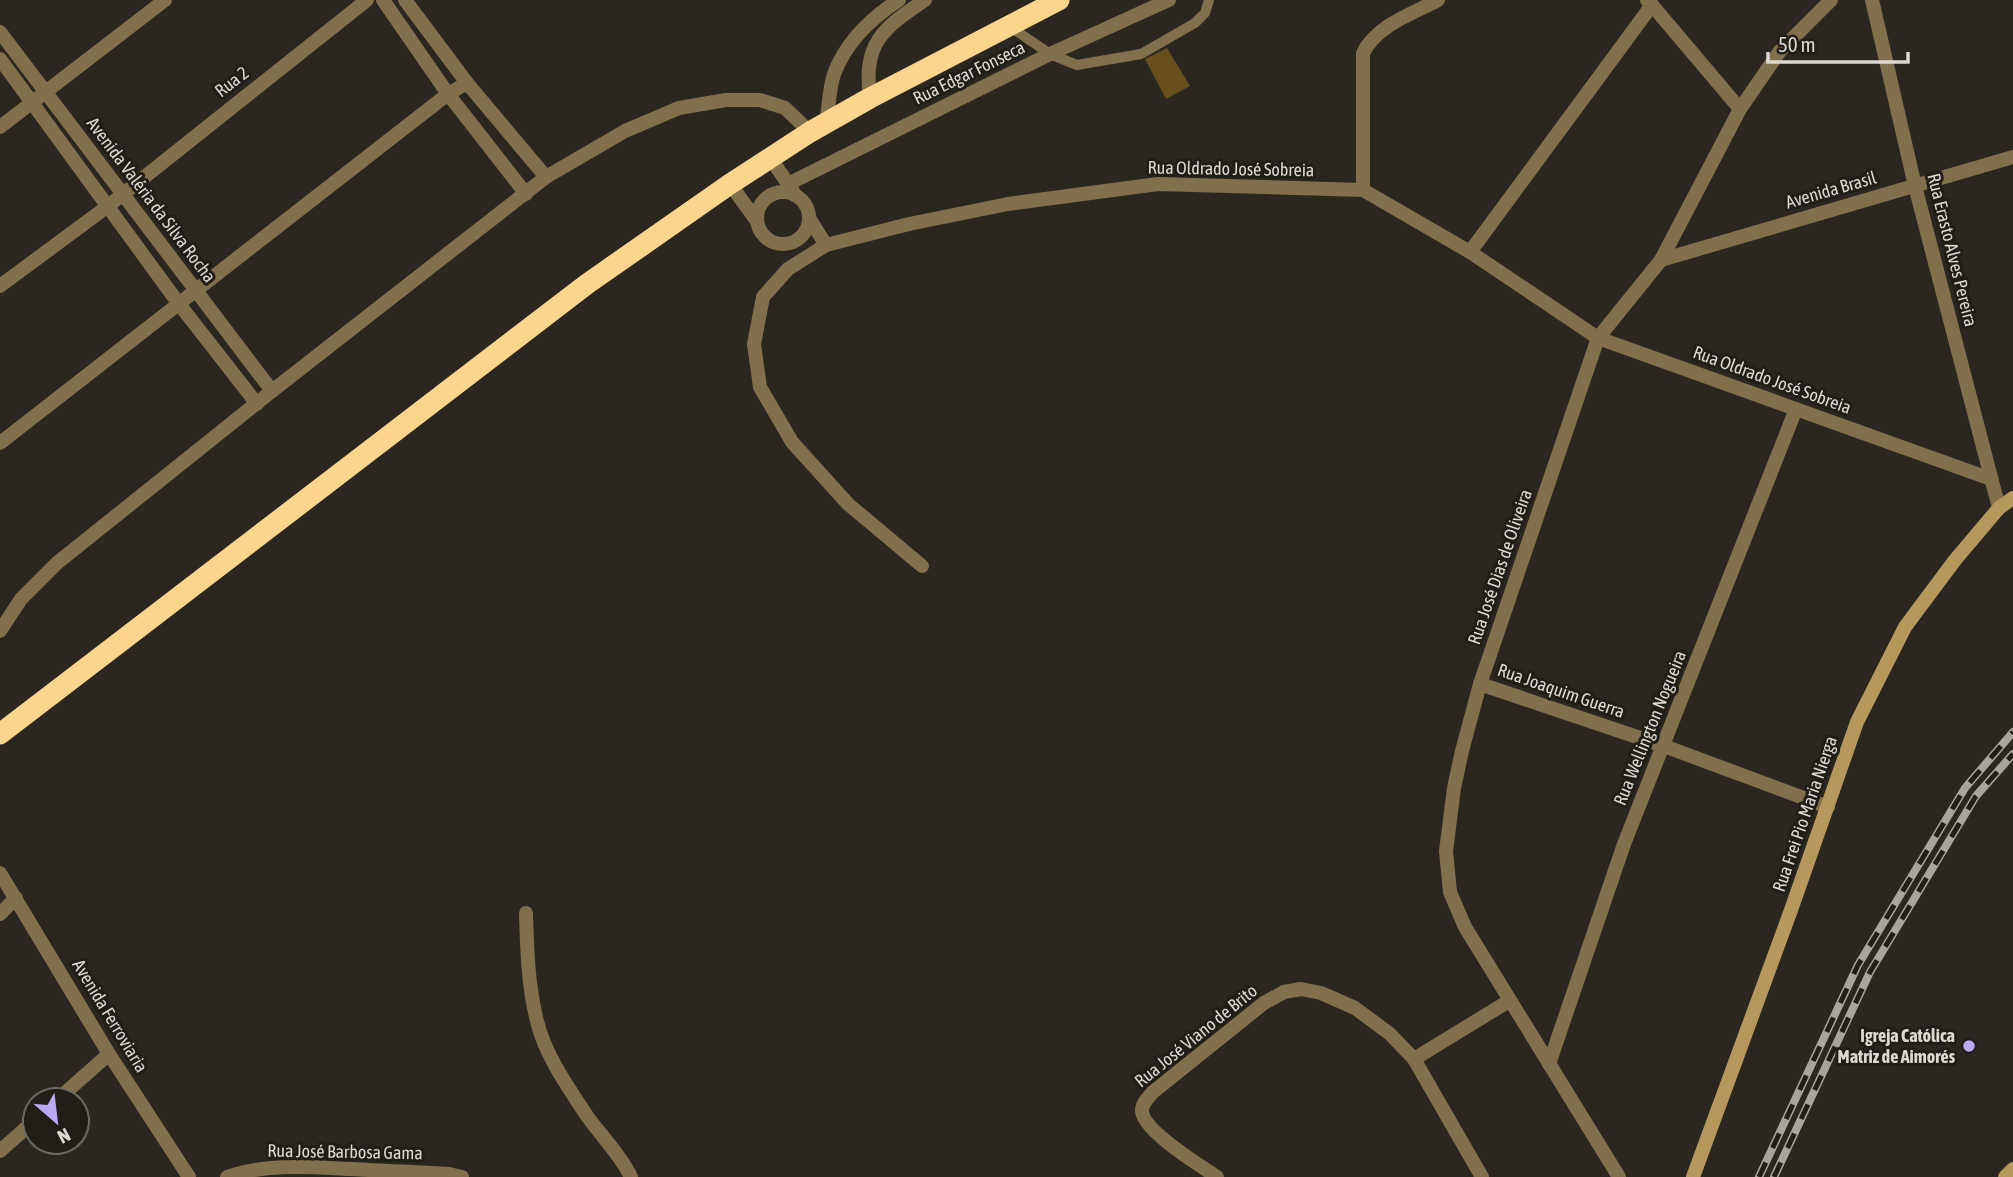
<svg xmlns="http://www.w3.org/2000/svg" width="2013" height="1177" viewBox="0 0 2013 1177" font-family="'Asap Condensed',sans-serif">
  <style>
    .building { fill: #68501c }
    .lines { fill: none; stroke-linecap: round; stroke-linejoin: round }
    .lane { stroke: #826f4b; stroke-width: 10 }
    .street { stroke: #826f4b; stroke-width: 14 }
    .secondary { stroke: #b6985d; stroke-width: 14 }
    .highway { stroke: #fbd58c; stroke-width: 21 }
    .rail-casing { stroke: #a8a59f; stroke-width: 8 }
    .rail { stroke: #211e17; stroke-width: 5; stroke-dasharray: 16; stroke-linecap: butt }
    .poi-dot { fill: #baaaf6; stroke: #211e17; stroke-width: 2.5 }
    .labels { text-anchor: middle; stroke-width: 6; stroke-linejoin: round; paint-order: stroke }
    .street-label { font-size: 18px; fill: #dcd9d4; stroke: #211e17 }
    .poi-label { font-size: 18px; font-weight: bold; fill: #dcd9d4; stroke: #211e17; text-anchor: end }
  </style>
  <rect width="100%" height="100%" fill="#2b2720"/>
  <path class="building" d="M1167,48l23,38 -24,13 -21,-40z"/>
  <g class="lines">
    <path class="lane" d="M1009,26l41,28 27,11 64,-11 54,-31 10,-10 4,-13"/>
    <g class="street">
      <path d="M383,0l65,94 78,100"/>
      <path d="M405,0l62,83 79,94"/>
      <path d="M1872,0l43,186 84,322"/>
      <path d="M1652,5l88,104"/>
      <path d="M0,32l272,359"/>
      <path d="M0,59l179,245 78,100"/>
      <path d="M870,98c-7,-55 12,-69 55,-98"/>
      <path d="M826,123c3,-15 3,-34 8,-49 12,-32 37,-56 65,-74"/>
      <path d="M0,127l165,-127"/>
      <path d="M771,159l22,32"/>
      <path d="M730,184l27,37"/>
      <path d="M788,184l262,-130 119,-54"/>
      <path d="M1363,190v-137c14,-28 49,-39 75,-53"/>
      <circle cx="783" cy="218" r="26"/>
      <path d="M809,218l17,27"/>
      <path d="M1470,252l182,-247 -5,-5"/>
      <path d="M1661,260l352,-103"/>
      <path d="M0,286l108,-80 259,-206"/>
      <path d="M0,443l448,-349 19,-11"/>
      <path d="M922,566l-74,-62 -56,-62 -32,-55 -6,-43 9,-47 25,-28 38,-24 83,-21 99,-20 150,-20 205,6 107,62 128,86 393,141"/>
      <path d="M0,631l21,-32 36,-36 215,-172 274,-214 79,-46 54,-23 47,-8h34l25,8 25,24"/>
      <path d="M1480,684l184,62 164,61"/>
      <path d="M0,873l109,181 80,123"/>
      <path d="M526,913c1,36 2,73 11,108 8,34 31,66 50,95 15,21 33,38 44,61"/>
      <path d="M0,914l16,-16"/>
      <path d="M1414,1059l95,-58"/>
      <path d="M1549,1064l75,-220 172,-435"/>
      <path d="M57,1100l52,-46"/>
      <path d="M0,1151l35,-31"/>
      <path d="M227,1177c39,-14 83,-10 124,-8 32,2 65,3 98,5l13,3"/>
      <path d="M1217,1177c-16,-11 -74,-46 -75,-66 0,-8 6,-13 11,-19l111,-89 20,-11 17,-3 20,4 34,15 35,26 24,25 68,118"/>
      <path d="M1619,1177l-154,-250 -15,-35 -4,-41 8,-63 8,-37 18,-67 118,-346 63,-78 79,-151 40,-58 51,-51"/>
    </g>
    <g class="secondary">
      <path d="M1693,1177l98,-267 66,-188 48,-95 50,-67 44,-52 14,-10"/>
      <path d="M2005,1177l8,-8"/>
    </g>
    <path class="highway" d="M0,734l587,-450 143,-100 80,-52 60,-34 189,-98"/>
    <g class="rail-casing">
      <g id="rail">
        <path d="M1759,1177l99,-212 107,-177 48,-56"/>
        <path d="M1774,1177l96,-205 106,-176 37,-42"/>
      </g>
    </g>
    <use href="#rail" class="rail"/>
  </g>
  <circle class="poi-dot" cx="1969" cy="1046" r="7"/>
  <g class="labels">
    <g class="street-label">
      <text transform="translate(969 73) rotate(-26)" y="6">Rua Edgar Fonseca</text>
      <text transform="translate(232 82) rotate(-38)" y="6">Rua 2</text>
      <text transform="translate(1231 169) rotate(1)" y="6">Rua Oldrado José Sobreia</text>
      <text transform="translate(1831 190) rotate(-16)" y="6">Avenida Brasil</text>
      <text transform="translate(151 200) rotate(53)" y="6">Avenida Valéria da Silva Rocha</text>
      <text transform="translate(1952 250) rotate(76)" y="6">Rua Erasto Alves Pereira</text>
      <text transform="translate(1772 380) rotate(20)" y="6">Rua Oldrado José Sobreia</text>
      <text transform="translate(1500 567) rotate(-71)" y="6">Rua José Dias de Oliveira</text>
      <text transform="translate(1561 691) rotate(19)" y="6">Rua Joaquim Guerra</text>
      <text transform="translate(1650 728) rotate(-68)" y="6">Rua Wellington Nogueira</text>
      <text transform="translate(1805 814) rotate(-71)" y="6">Rua Frei Pio Maria Nierga</text>
      <text transform="translate(110 1016) rotate(59)" y="6">Avenida Ferroviaria</text>
      <text transform="translate(1196 1036) rotate(-39)" y="6">Rua José Viano de Brito</text>
      <text transform="translate(345 1152) rotate(1)" y="6">Rua José Barbosa Gama</text>
    </g>
    <g class="poi-label">
      <text x="1955" y="1042">Igreja Católica<tspan x="1955" dy="21">Matriz de Aimorés</tspan></text>
    </g>
  </g>
  <g transform="translate(56 1121) rotate(152)"><circle r="33" fill="#211e17" stroke="#6c6963" stroke-width="2"/>
  <path d="M0-5L12 26L0 18L-12 26Z" fill="#baaaf6"/>
  <text y="-10" font-size="19" font-weight="bold" text-anchor="middle" fill="#dcd9d4">N</text>
  </g>
  <path d="M1768 52v10h140v-10" fill="none" stroke="#dcd9d4" stroke-width="3.5"/>
  <text x="1778" y="52" font-size="21" fill="#dcd9d4" stroke="#211e17" stroke-width="5" paint-order="stroke">50 m</text>
</svg>
